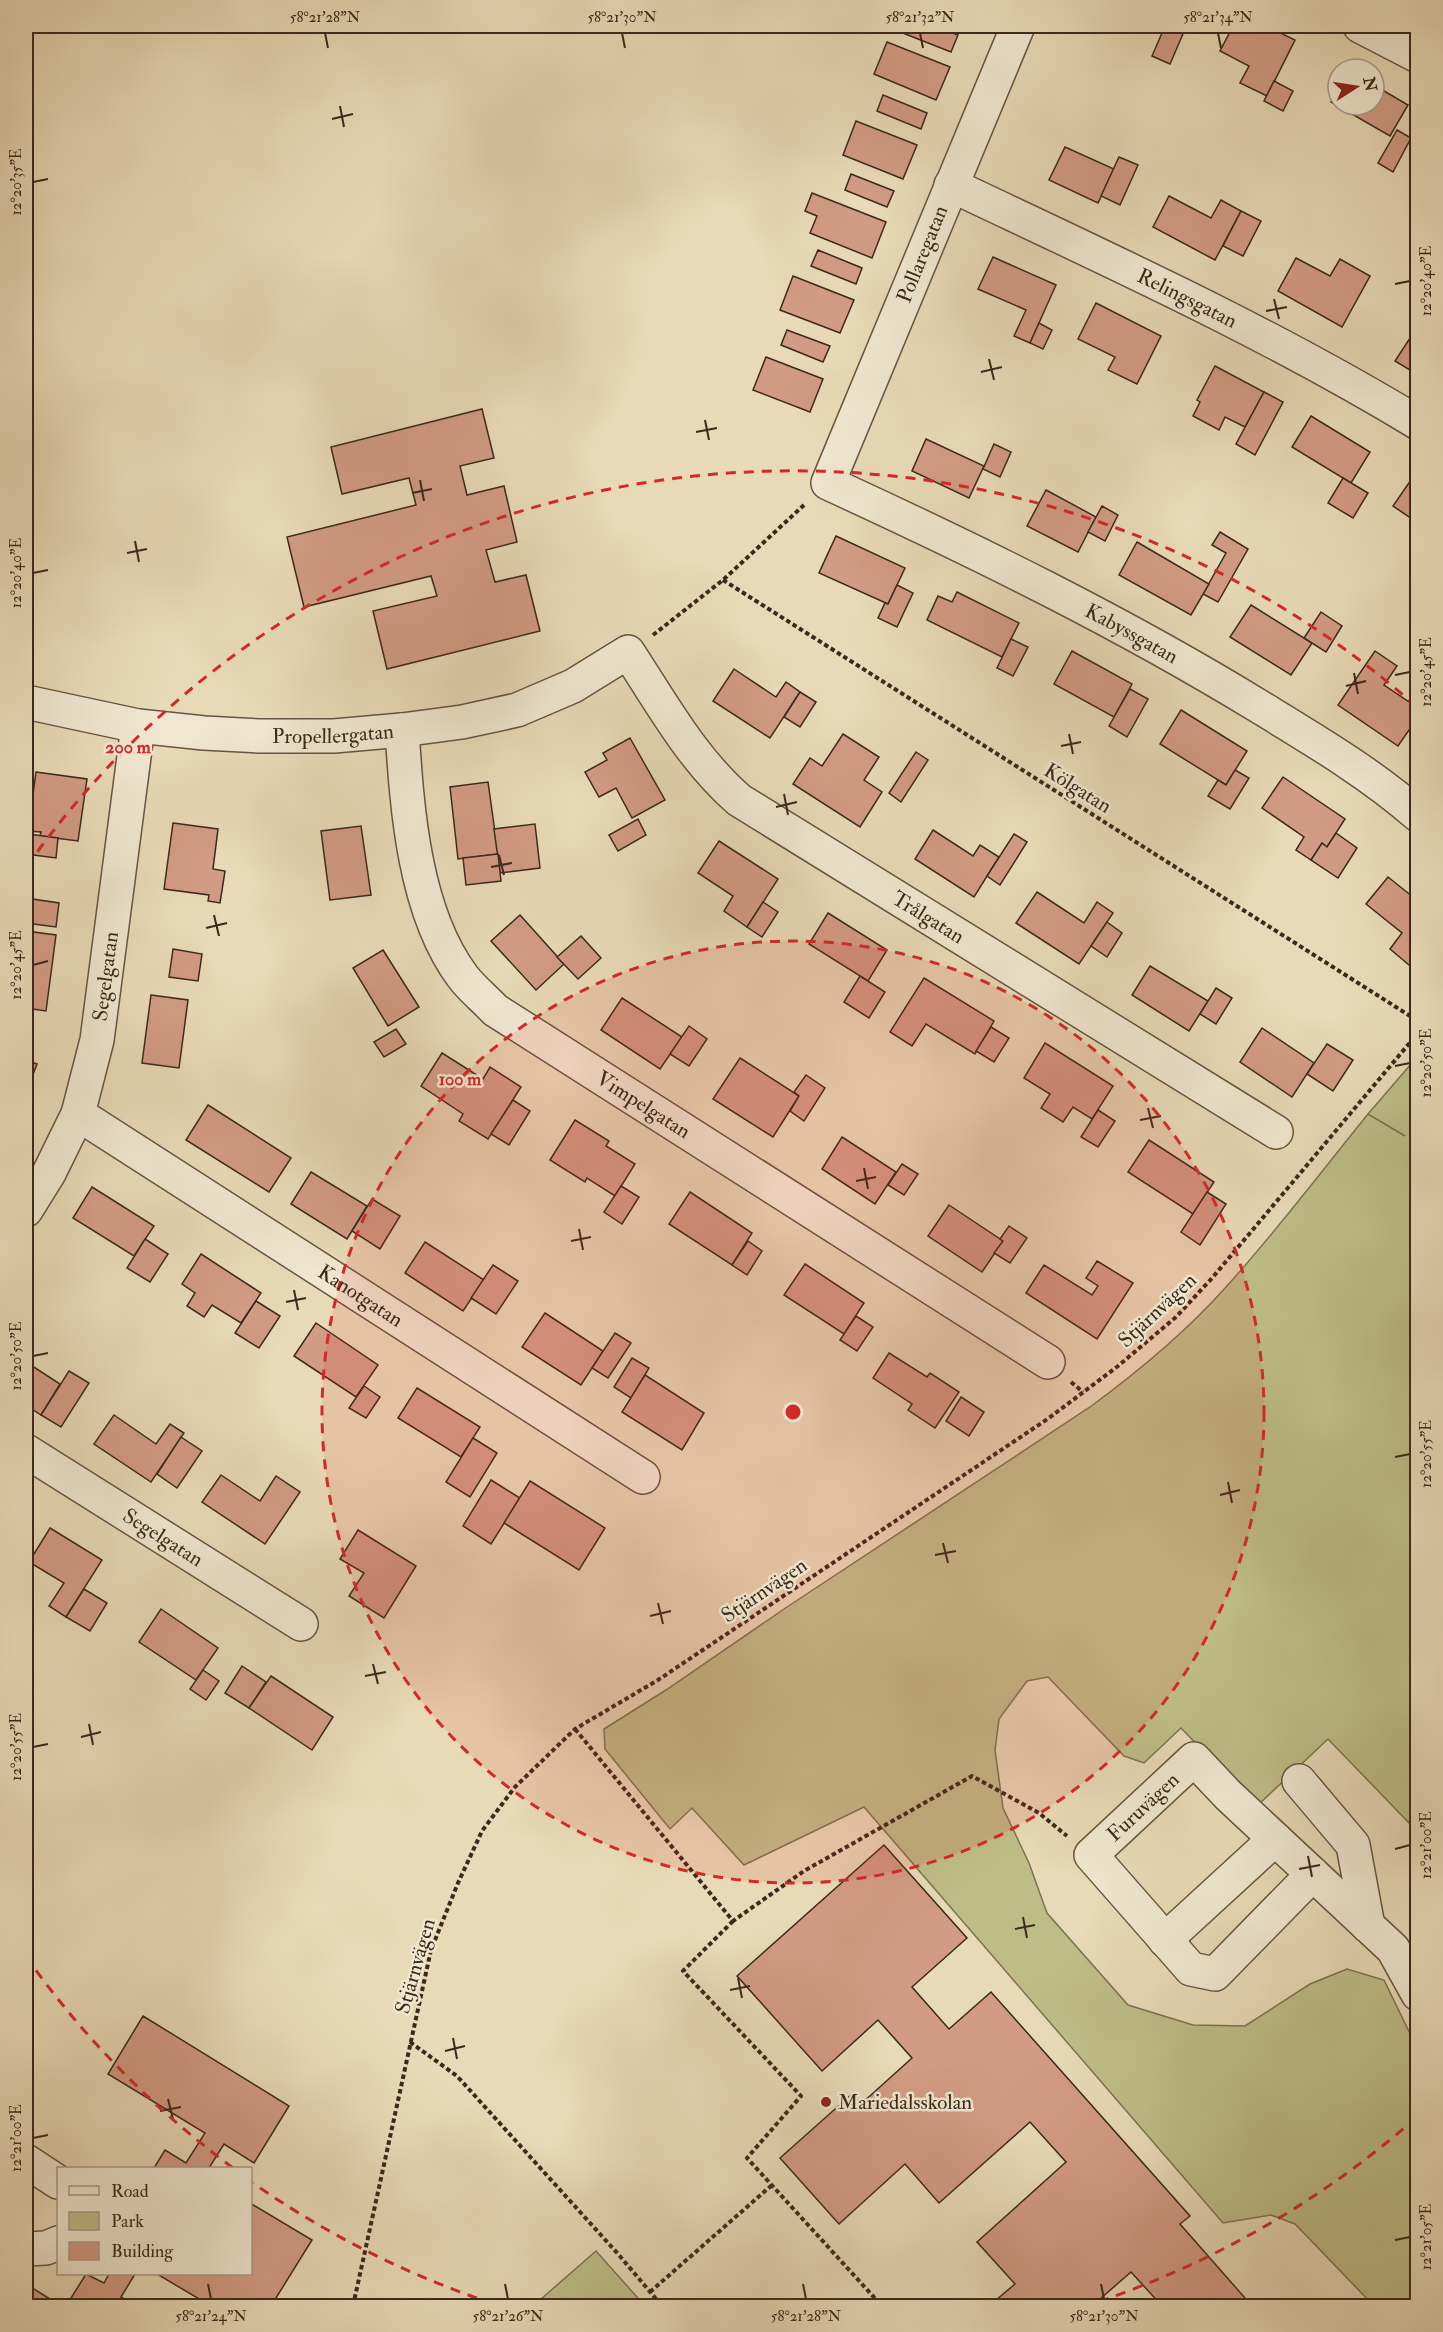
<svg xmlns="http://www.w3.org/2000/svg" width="1443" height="2332" viewBox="0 0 1443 2332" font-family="'IM FELL Double Pica',serif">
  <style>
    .green { fill: #bebd88; stroke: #7d7252; stroke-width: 1.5 }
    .building { fill: #d29b83; stroke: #3c281b; stroke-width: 1.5 }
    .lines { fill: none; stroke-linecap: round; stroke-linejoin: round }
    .minor-casing { stroke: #675442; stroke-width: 36 }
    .path { stroke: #3c281b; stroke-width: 4; stroke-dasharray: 4.5 3; stroke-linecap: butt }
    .minor { stroke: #f0e7d0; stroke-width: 33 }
    .ticks { fill: none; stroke: #3c281b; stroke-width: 2 }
    .ring { fill: none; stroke: #d62828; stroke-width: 3; stroke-dasharray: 10 8 }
    .poi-dot { fill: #8f2418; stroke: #f0e7d0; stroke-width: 2 }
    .labels { text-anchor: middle; stroke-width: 5; stroke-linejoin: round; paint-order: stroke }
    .street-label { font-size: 21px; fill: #3c281b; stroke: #f0e7d0 }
    .poi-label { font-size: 21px; fill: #3c281b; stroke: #f0e7d0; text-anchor: start }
    .centre { fill: #d62828; stroke: #f0e7d0; stroke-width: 3 }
    .ring-label { font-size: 18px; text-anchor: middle; font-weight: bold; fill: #d62828; stroke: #f0e7d0; stroke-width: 5; stroke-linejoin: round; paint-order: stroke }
    .neatline { fill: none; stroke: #3c281b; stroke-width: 2 }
    .ticks-label { font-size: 15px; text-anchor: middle; fill: #3c281b }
  </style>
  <rect width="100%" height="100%" fill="#e8dab6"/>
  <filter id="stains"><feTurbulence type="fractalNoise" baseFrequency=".00333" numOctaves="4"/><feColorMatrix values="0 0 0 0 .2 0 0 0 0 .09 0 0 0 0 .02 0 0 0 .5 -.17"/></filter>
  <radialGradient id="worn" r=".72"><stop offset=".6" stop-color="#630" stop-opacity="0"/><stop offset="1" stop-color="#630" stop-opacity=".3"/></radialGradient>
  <g class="green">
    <path d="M1417,1057v769l-6,-1 -83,-86 -71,67 -76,-78 -37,35 -20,-7 -76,-79 -21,4 -28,38 -4,31 8,58 26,55 18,50 81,92 65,20 52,1 65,-42 37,-15 37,11 33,68 1,257 -44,1 -79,-82 -24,-9 -48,8 -359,-416 -120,58 -52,-57 -22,21 -65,-80 -1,-20 62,-39 118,-81 306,-202c49,-36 96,-75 136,-120 50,-55 95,-115 142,-173l37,22 -37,-22z"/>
    <path d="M596,2251l49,55h-112z"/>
  </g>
  <g class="building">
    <path d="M885,26h49l24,9 -7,17z"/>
    <path d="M1165,26l18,8 -13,30 -18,-8z"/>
    <path d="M1233,26h33l29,14 -28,56 -27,-13 9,-17 -29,-15z"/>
    <path d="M887,42l63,25 -14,33 -62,-26z"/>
    <path d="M1274,81l19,10 -10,20 -19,-10z"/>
    <path d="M1374,85l34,20 -18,31 -59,-34 7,-13v16h36z"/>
    <path d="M883,95l44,18 -6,16 -44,-18z"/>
    <path d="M856,121l61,24 -14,34 -60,-24z"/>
    <path d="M1397,130l14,8 -18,34 -15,-9z"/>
    <path d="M1065,147l49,22 -16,34 -49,-23z"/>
    <path d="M1119,157l19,8 -18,40 -19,-9z"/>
    <path d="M851,174l43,17 -7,16 -42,-17z"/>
    <path d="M812,193l74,29 -14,36 -62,-25 7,-17 -12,-5z"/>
    <path d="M1169,196l42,22 10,-18 20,11 -26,49 -62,-33z"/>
    <path d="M1241,211l20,10 -18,35 -20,-10z"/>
    <path d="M818,250l44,18 -6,16 -45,-18z"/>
    <path d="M993,257l63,28 -26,58 -16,-7 12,-26 -48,-21z"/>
    <path d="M1296,258l34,18 10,-17 30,17 -28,51 -64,-36z"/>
    <path d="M793,276l61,24 -14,33 -60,-23z"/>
    <path d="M1096,303l65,33 -24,48 -29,-14 7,-13 -37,-18z"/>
    <path d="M1039,323l13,7 -9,19 -13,-6z"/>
    <path d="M1416,329l2,1v45l-23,-14z"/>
    <path d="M787,330l43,16 -7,16 -42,-17z"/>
    <path d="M766,357l57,22 -13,33 -57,-22z"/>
    <path d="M1215,366l49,26 -19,35 -20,-10 -6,13 -26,-14 7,-14 -3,-2z"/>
    <path d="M1264,392l19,10 -28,53 -19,-11z"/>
    <path d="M482,409l12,49 -34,8 7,29 37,-9 13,56 -31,8 9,32 31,-7 14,56 -153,38 -14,-58 64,-15 -6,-20 -127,31 -17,-70 129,-32 -7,-27 -67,16 -11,-47z"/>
    <path d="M1311,416l59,36 -19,31 -59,-36z"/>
    <path d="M926,439l58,27 -15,32 -57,-27z"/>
    <path d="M994,444l17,8 -11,25 -17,-8z"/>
    <path d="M1413,477l5,3v43l-25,-17z"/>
    <path d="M1343,478l25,15 -15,25 -25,-15z"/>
    <path d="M1046,490l50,27 -18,35 -51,-26z"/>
    <path d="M1102,506l16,9 -13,26 -17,-9z"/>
    <path d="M1220,532l28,17 -30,53 -15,-8 23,-41 -14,-8z"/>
    <path d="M836,536l69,32 -17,36 -69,-31z"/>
    <path d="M1137,542l72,42 -18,31 -72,-40z"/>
    <path d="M897,585l16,8 -16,34 -19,-9 7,-15 3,1z"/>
    <path d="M957,592l62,31 -17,34 -75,-37 11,-24 14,6z"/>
    <path d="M1251,605l61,38 -21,32 -61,-38z"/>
    <path d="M1321,612l21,14 -16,26 -22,-14z"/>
    <path d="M1011,639l17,8 -15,29 -16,-8z"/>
    <path d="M1072,651l60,33 -18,33 -60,-33z"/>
    <path d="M1375,651l22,15 -13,19 34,23v9l-20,29 -60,-41z"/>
    <path d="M734,669l42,28 10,-15 14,10 -30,46 -57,-37z"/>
    <path d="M1130,689l18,10 -21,38 -18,-11z"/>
    <path d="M800,692l16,10 -16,25 -16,-10z"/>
    <path d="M1181,710l66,41 -21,34 -66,-41z"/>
    <path d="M843,734l36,23 -15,23 18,12 -22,35 -67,-43 17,-26 12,8z"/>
    <path d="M630,738l35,62 -33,18 -16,-30 -17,9 -14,-25 22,-12 -4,-7z"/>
    <path d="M916,752l12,8 -27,42 -12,-9z"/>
    <path d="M1235,770l14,8 -19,31 -22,-13 10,-16 8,5z"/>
    <path d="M36,772l51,7 -9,62 -38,-5 1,-4 -13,-1z"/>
    <path d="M1283,777l62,42 -18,28 -5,-4 -11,17 -15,-10 8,-13 -42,-29z"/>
    <path d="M488,782l10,72 -40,5 -8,-72z"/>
    <path d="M638,819l8,16 -28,16 -9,-16z"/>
    <path d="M173,823l45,6 -5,40 12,2 -5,32 -12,-2 1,-6 -45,-6z"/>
    <path d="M535,824l5,44 -40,5 -6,-44z"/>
    <path d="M361,826l10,69 -41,5 -9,-69z"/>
    <path d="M933,830l40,26 7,-11 19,12 -25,40 -59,-38z"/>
    <path d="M1336,833l21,15 -19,30 -27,-18 11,-17 5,4z"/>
    <path d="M28,834l30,4 -2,20 -30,-4z"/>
    <path d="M1014,834l13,8 -27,43 -13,-9z"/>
    <path d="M719,841l59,38 -31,48 -23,-16 9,-15 -35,-23z"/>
    <path d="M498,854l3,27 -35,4 -3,-27z"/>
    <path d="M1388,877l30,24v53l-9,11 -19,-16 12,-16 -36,-29z"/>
    <path d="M1037,892l47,31 13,-21 16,11 -34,51 -63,-41z"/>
    <path d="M26,898l33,5 -3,24 -30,-4z"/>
    <path d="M763,902l15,10 -16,25 -15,-10z"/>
    <path d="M828,913l59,37 -19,31 -59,-37z"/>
    <path d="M520,915l44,49 -28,26 -45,-49z"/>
    <path d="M1107,922l15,11 -15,24 -16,-11z"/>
    <path d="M26,931l30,4 -10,76 -20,-3z"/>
    <path d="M581,936l20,22 -23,21 -21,-22z"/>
    <path d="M173,949l29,5 -4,27 -29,-4z"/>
    <path d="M383,950l36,57 -31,19 -35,-58z"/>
    <path d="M1150,966l58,35 -19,30 -57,-36z"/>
    <path d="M860,976l25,16 -16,26 -25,-16z"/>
    <path d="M924,978l70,43 -19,33 -49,-30 -14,22 -22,-14z"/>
    <path d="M1216,988l16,10 -16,26 -16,-10z"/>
    <path d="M151,995l37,5 -9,68 -37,-5z"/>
    <path d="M622,998l60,39 -22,32 -59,-39z"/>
    <path d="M689,1026l18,13 -18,27 -19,-12z"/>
    <path d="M991,1027l18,11 -15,24 -18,-11z"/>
    <path d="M1262,1028l52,35 -22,34 -52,-35z"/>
    <path d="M396,1029l10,15 -22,13 -10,-15z"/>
    <path d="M1045,1043l68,43 -21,33 -19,-12 -10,15 -22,-14 9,-14 -26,-16z"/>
    <path d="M1327,1044l26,16 -20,31 -26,-17z"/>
    <path d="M442,1053l41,26 7,-12 31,20 -33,52 -29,-18 4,-7 -42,-28z"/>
    <path d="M740,1058l59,38 -26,41 -60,-38z"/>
    <path d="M26,1060l11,4 -11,29z"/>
    <path d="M806,1075l19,13 -21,33 -14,-10 9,-15 -5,-4z"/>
    <path d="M513,1100l17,11 -21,34 -18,-11z"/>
    <path d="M208,1105l83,53 -22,34 -83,-52z"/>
    <path d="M1098,1110l17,11 -17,26 -17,-10z"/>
    <path d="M575,1120l34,21 -3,5 29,18 -20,32 -28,-18 -2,4 -35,-22z"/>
    <path d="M842,1137l54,35 -21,32 -53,-35z"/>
    <path d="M1149,1140l65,42 -21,32 -65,-42z"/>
    <path d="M902,1164l16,10 -14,21 -16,-10z"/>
    <path d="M311,1172l56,34 -20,33 -56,-35z"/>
    <path d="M621,1186l18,11 -17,27 -18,-12z"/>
    <path d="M92,1187l62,39 -20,30 -61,-38z"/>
    <path d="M690,1192l62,41 -20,32 -63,-41z"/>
    <path d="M1207,1192l19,12 -26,41 -19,-13z"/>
    <path d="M372,1199l28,17 -20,33 -28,-18z"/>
    <path d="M949,1205l54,36 -21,31 -54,-36z"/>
    <path d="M1009,1226l18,12 -17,25 -16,-10 9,-12 -3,-2z"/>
    <path d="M145,1239l23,15 -18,28 -23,-14z"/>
    <path d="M748,1241l14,10 -15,24 -15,-10z"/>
    <path d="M425,1242l59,38 -21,31 -58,-38z"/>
    <path d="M201,1254l60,39 -20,30 -29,-18 -8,12 -17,-11 8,-13 -13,-9z"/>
    <path d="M1097,1261l36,22 -36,56 -71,-46 18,-28 48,30 6,-9 -12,-8z"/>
    <path d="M805,1264l59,39 -20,31 -60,-39z"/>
    <path d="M493,1265l25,16 -22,33 -25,-16z"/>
    <path d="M256,1301l24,15 -21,32 -24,-15z"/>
    <path d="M545,1313l58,38 -22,34 -59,-38z"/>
    <path d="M856,1316l17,11 -16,24 -17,-11z"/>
    <path d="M316,1323l62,42 -22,32 -62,-41z"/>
    <path d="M615,1333l16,10 -23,35 -16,-10z"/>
    <path d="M889,1353l38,24 3,-4 29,19 -24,36 -27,-18 4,-6 -39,-26z"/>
    <path d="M632,1358l17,10 -18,30 -17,-11z"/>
    <path d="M26,1362l34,22 -19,31 -15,-10z"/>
    <path d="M69,1371l20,12 -28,44 -20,-12z"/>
    <path d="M645,1375l59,38 -22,37 -60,-38z"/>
    <path d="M364,1386l16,11 -14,21 -17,-10z"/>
    <path d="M417,1388l63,39 -19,30 -63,-39z"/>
    <path d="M961,1397l23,15 -15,24 -23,-15z"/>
    <path d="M114,1415l42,29 14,-20 14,9 -33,49 -57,-38z"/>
    <path d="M181,1437l21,14 -25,37 -20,-14z"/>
    <path d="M473,1438l24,15 -27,44 -24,-15z"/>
    <path d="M221,1475l39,26 16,-25 24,16 -35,52 -63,-42z"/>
    <path d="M491,1480l29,18 -29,46 -28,-18z"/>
    <path d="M530,1481l75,47 -26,42 -75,-47z"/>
    <path d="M50,1528l52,32 -36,57 -17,-11 15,-23 -35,-21z"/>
    <path d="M358,1530l58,36 -32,52 -35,-22 15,-23 -24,-14z"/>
    <path d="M84,1589l23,14 -17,28 -24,-14z"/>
    <path d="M161,1609l57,39 -22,32 -57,-38z"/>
    <path d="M242,1666l24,16 -17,26 -24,-15z"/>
    <path d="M203,1670l16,11 -13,19 -16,-11z"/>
    <path d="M271,1676l62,41 -21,33 -63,-42z"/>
    <path d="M884,1845l83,93 -55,49 37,42 42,-37 199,224 -10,8 72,82h-90l-31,-34 -39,34h-103l26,-22 -38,-42 89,-80 -36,-40 -91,81 -34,-39 -66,60 -59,-66 72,-64 9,10 51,-46 -34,-38 -56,51 -85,-95z"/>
    <path d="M143,2016l146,90 -35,57 -30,-19 -15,24h-55l11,-18 21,13 19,-30 -97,-59z"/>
    <path d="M250,2203l62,37 -41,66h-60l-54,-32h93z"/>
    <path d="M86,2274l18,9 5,-9h26l-14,23 16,9h-71z"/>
    <path d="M26,2284l24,15 -5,7h-19z"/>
  </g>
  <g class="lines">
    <g class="minor-casing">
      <g id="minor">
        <path id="s1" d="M1018,26l-190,457c148,68 293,139 432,224 54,33 110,66 158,108"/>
        <path d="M1360,26l58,30"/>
        <path id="s2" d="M951,185c158,75 317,147 467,238"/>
        <path id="s3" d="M26,702l112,24 66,7 55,3h75l68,-6 60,-8 55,-12 56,-24 55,-34c34,52 64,107 111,148l537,332"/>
        <path id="s4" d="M402,730c5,79 12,182 61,247 9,12 22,22 32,33l553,352"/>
        <path id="s5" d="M78,1114l565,363"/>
        <path id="s6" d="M26,1210l23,-37 29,-59 19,-74 41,-314"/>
        <path id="s7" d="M26,1451l275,173"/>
        <path d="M1299,1781l54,64 15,81"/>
        <path id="s8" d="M1313,1874l-98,100 -24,-5 -100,-114 103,-96 34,36 165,154 25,45"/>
        <path d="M1165,1940l110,-101"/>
        <path d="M26,2161l32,21"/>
        <path d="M26,2249l20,-1 12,-5"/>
      </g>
    </g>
    <g class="path">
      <path d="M723,580l695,441"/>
      <path d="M653,635l70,-55 81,-75"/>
      <path d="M1071,1382l12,10"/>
      <path d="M575,1729l158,192 71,-50 168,-95 67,37 28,23"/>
      <path d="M733,1921l-50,50 118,125 -54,62 135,148"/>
      <path d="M1412,1922l6,-10"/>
      <path d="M410,2042l47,34 162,179 43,51"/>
      <path d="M650,2292l122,-107"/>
      <path d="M353,2306l78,-356 27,-67 24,-52 33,-44 60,-58 83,-49 391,-262 69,-52 58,-49 37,-40 205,-244"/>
    </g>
    <use href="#minor" class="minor"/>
  </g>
  <path class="ticks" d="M325,33l3,15M622,33l3,15M920,33l3,15M1218,33l3,15M340,106l4,21M332,119l21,-5M33,182l15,-3M1395,284l15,-3M1274,299l5,20M1266,311l21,-4M989,359l5,21M981,372l21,-5M705,420l4,20M696,432l21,-4M420,480l4,21M412,493l20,-4M135,541l4,21M127,553l20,-4M33,573l15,-3M1354,673l4,21M1395,675l15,-3M1346,686l20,-5M1069,734l4,20M1061,746l20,-4M784,794l4,21M776,807l21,-5M499,855l5,20M491,867l21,-4M214,915l5,21M206,928l21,-5M33,965l15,-4M1395,1066l15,-3M1148,1108l5,20M1140,1120l21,-4M864,1168l4,21M856,1181l20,-4M579,1229l4,21M571,1241l20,-4M294,1290l4,20M286,1302l20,-4M33,1356l15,-3M1395,1457l15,-3M1228,1482l4,21M1220,1495l20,-5M943,1543l5,20M935,1555l21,-4M658,1603l5,21M650,1616l21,-5M373,1664l5,20M365,1676l21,-4M89,1724l4,21M81,1737l20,-5M33,1747l15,-3M1395,1849l15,-4M1308,1856l4,21M1299,1869l21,-4M1023,1917l4,21M1015,1929l20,-4M738,1978l4,20M730,1990l20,-4M453,2038l4,21M445,2051l20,-5M168,2099l5,20M160,2111l21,-4M33,2138l15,-3M1395,2240l15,-3M208,2284l3,15M505,2284l3,15M803,2284l3,15M1101,2284l3,15"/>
  <circle cx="793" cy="1412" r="471" fill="#d62828" fill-opacity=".12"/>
  <g class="ring">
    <circle cx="793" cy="1412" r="471"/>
    <path d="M1417 2117A941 941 0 0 1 1092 2304M494 2304A941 941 0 0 1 253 2183M233 2168A941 941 0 0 1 27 1958M27 866A941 941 0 0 1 1417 707"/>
  </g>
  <circle class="poi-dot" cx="826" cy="2102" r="6"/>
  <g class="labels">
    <g class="street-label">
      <text transform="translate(922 254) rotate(-68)" y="7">Pollaregatan</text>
      <text dy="7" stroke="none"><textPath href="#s2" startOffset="262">Relingsgatan</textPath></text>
      <text dy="7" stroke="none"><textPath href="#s1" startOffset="834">Kabyssgatan</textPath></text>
      <text dy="7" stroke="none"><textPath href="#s3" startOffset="310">Propellergatan</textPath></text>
      <text transform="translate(1078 788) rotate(32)" y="7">Kölgatan</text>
      <text dy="7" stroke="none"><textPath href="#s3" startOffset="1030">Trålgatan</textPath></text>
      <text dy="7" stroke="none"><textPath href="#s6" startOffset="250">Segelgatan</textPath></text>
      <text dy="7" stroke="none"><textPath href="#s4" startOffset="480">Vimpelgatan</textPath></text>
      <text dy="7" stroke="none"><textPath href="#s5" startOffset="336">Kanotgatan</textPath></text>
      <text transform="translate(1157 1310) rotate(-43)" y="7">Stjärnvägen</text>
      <text dy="7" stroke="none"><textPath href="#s7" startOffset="162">Segelgatan</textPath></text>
      <text transform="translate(764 1590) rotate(-34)" y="7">Stjärnvägen</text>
      <text dy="7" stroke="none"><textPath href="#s8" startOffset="387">Furuvägen</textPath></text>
      <text transform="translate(415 1966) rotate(-74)" y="7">Stjärnvägen</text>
    </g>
    <g class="poi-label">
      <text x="838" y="2109">Mariedalsskolan</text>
    </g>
  </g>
  <circle cx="793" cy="1412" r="9" class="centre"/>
  <g class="ring-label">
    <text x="128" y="753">200 m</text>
    <text x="460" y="1085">100 m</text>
  </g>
  <rect width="1443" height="2332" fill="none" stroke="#e8dab6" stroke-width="66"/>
  <rect x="57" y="2167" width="195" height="108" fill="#f0e7d0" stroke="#a89b88" stroke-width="1.5"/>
  <rect x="69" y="2186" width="30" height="9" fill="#f0e7d0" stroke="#a89b88" stroke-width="1.5"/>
  <text x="111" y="2197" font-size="18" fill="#3c281b">Road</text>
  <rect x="69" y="2212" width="30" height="18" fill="#bebd88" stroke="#a89b88" stroke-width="1.5"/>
  <text x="111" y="2227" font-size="18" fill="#3c281b">Park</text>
  <rect x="69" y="2242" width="30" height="18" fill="#d29b83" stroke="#a89b88" stroke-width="1.5"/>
  <text x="111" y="2257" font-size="18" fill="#3c281b">Building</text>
  <g transform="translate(1356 87) rotate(78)"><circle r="28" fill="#f0e7d0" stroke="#a89b88" stroke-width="1.5"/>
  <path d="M0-4.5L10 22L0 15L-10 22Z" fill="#8f2418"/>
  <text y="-9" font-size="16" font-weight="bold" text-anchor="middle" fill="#3c281b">N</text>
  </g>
  <rect x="33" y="33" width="1377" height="2266" class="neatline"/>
  <g class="ticks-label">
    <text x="325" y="22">58°21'28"N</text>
    <text x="622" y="22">58°21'30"N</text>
    <text x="920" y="22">58°21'32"N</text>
    <text x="1218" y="22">58°21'34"N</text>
    <text transform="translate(16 182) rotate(-90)" y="5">12°20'35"E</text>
    <text transform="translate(1426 281) rotate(-90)" y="5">12°20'40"E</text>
    <text transform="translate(16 573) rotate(-90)" y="5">12°20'40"E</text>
    <text transform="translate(1426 672) rotate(-90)" y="5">12°20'45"E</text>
    <text transform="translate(16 965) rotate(-90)" y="5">12°20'45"E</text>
    <text transform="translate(1426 1063) rotate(-90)" y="5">12°20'50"E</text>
    <text transform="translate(16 1356) rotate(-90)" y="5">12°20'50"E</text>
    <text transform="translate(1426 1454) rotate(-90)" y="5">12°20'55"E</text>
    <text transform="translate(16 1747) rotate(-90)" y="5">12°20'55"E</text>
    <text transform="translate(1426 1845) rotate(-90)" y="5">12°21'00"E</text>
    <text transform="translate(16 2138) rotate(-90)" y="5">12°21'00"E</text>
    <text transform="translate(1426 2237) rotate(-90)" y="5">12°21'05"E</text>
    <text x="211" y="2321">58°21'24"N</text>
    <text x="508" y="2321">58°21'26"N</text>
    <text x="806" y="2321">58°21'28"N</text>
    <text x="1104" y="2321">58°21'30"N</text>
  </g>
  <rect width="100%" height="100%" filter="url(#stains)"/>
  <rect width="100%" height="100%" fill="url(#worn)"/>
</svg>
